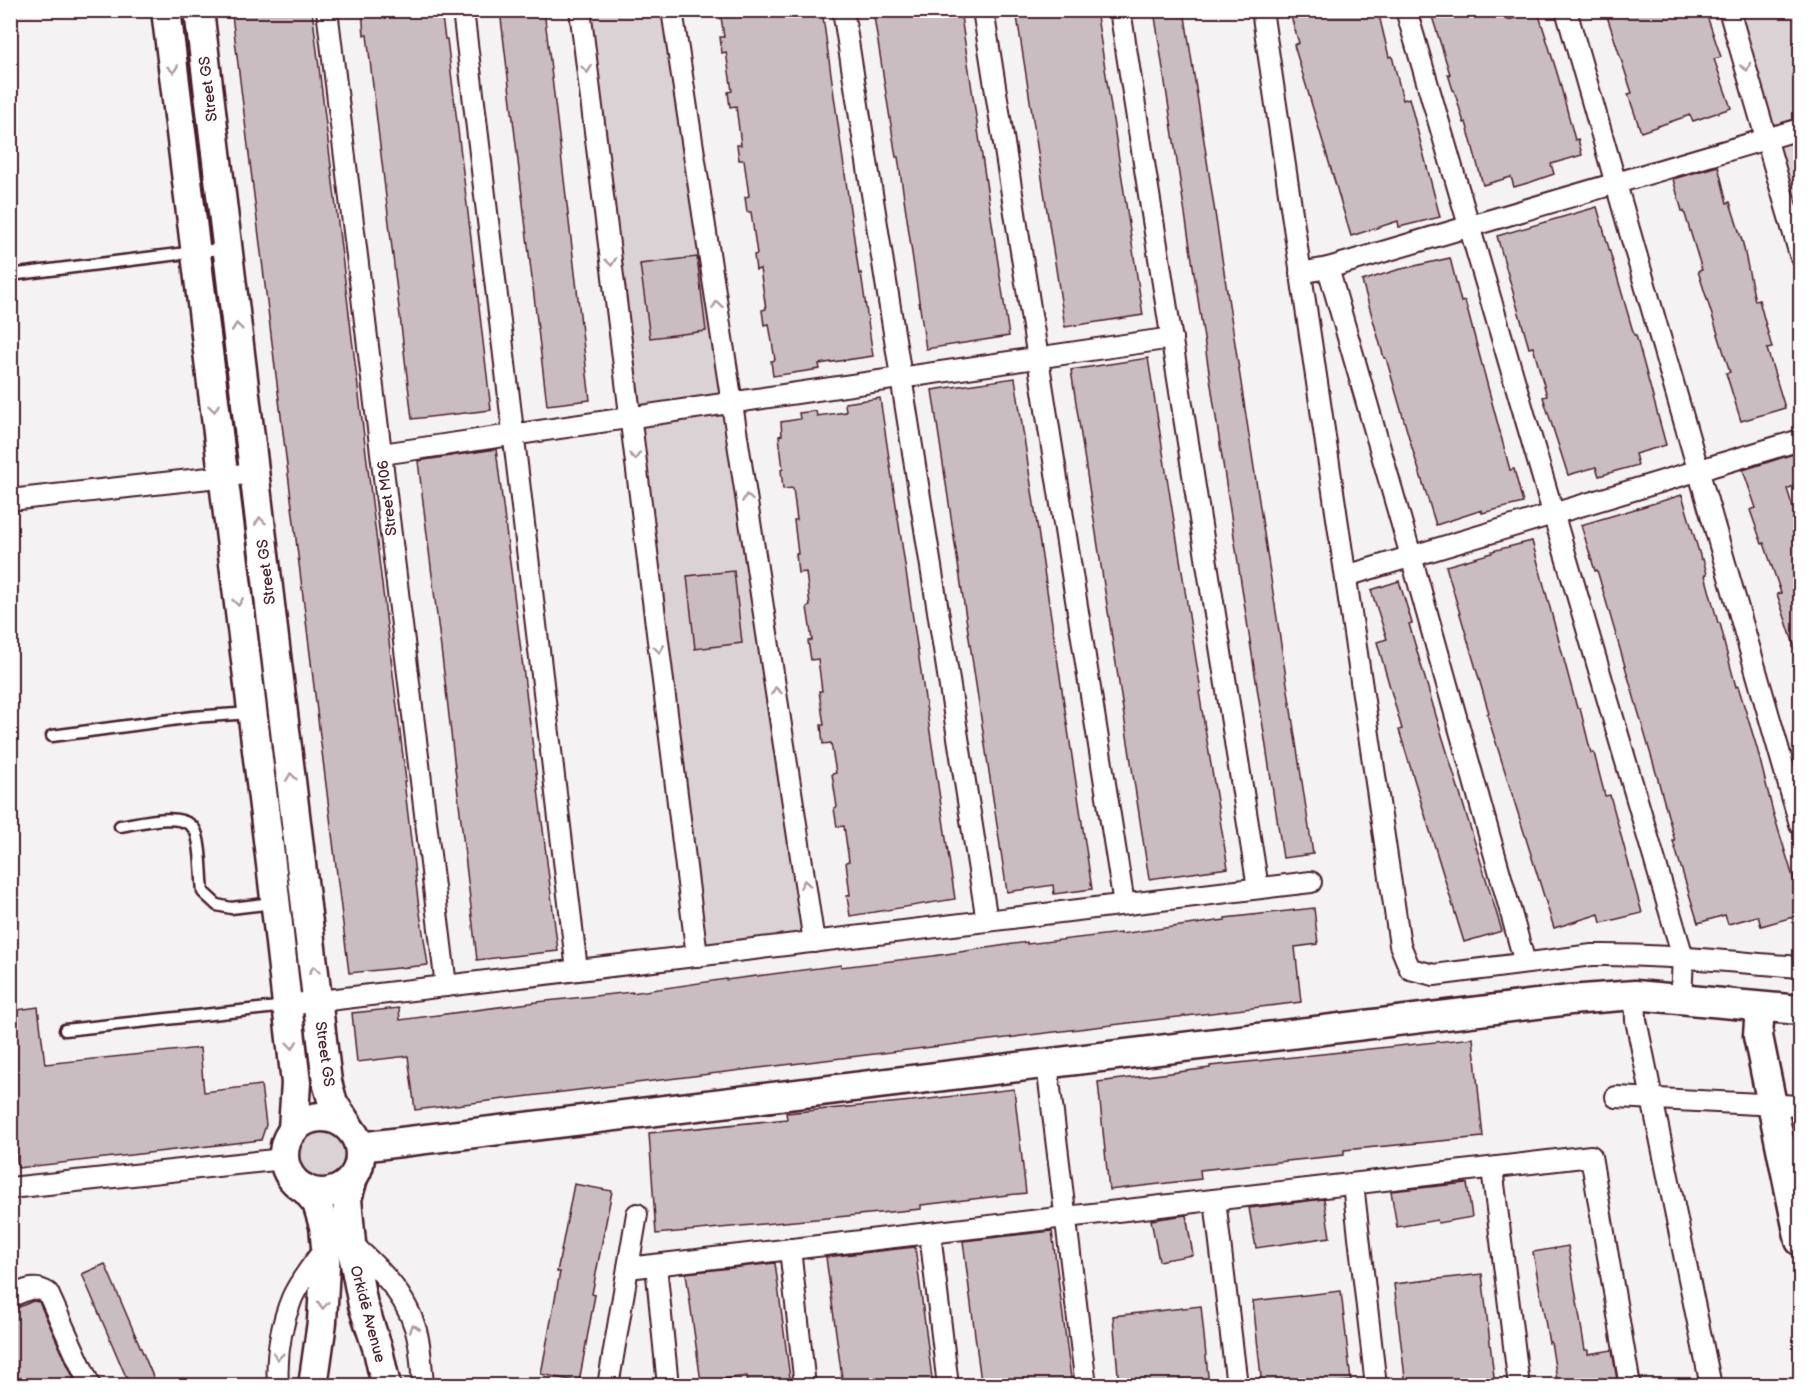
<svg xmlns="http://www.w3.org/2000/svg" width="1811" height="1396" viewBox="0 0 1811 1396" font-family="'Balsamiq Sans',sans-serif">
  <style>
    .green { fill: #dbd2d5; stroke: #927880; stroke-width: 1.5 }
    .building { fill: #cabdc1; stroke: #4a1f2b; stroke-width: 1.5 }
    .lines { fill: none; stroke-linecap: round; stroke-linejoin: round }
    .lane-casing { stroke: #4a1f2b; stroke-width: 15 }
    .street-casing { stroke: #4a1f2b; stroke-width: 24 }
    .secondary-casing { stroke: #4a1f2b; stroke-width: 33 }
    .lane { stroke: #fff; stroke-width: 10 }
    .street { stroke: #fff; stroke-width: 20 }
    .secondary { stroke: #fff; stroke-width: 28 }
    .oneway { stroke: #ae9aa0 }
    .labels { text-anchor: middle; stroke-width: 5; stroke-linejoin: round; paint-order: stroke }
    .street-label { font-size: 15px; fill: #4a1f2b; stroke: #fff }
  </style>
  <rect width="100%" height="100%" fill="#f4f2f2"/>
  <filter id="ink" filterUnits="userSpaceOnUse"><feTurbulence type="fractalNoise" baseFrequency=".0167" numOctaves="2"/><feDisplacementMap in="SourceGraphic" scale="12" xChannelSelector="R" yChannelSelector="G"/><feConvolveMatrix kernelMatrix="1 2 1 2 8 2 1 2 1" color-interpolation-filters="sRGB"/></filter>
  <g filter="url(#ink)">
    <g class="green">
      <path d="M580,11h92l142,931 -117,14z"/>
      <path d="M1729,11h71v244z"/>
      <circle cx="322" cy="1155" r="25"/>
    </g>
    <g class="building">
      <path d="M266,10h46l94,771h-2l14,119 10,65 -79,8 -117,-958z"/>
      <path d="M362,10h79l4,29h2l23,191 21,180 -79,9 -45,-384h-3z"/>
      <path d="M500,10h44l46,390 -43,5z"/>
      <path d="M724,10h98l37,264 2,-1 12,83 -54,8 1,5 -47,7 -2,-15 4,-1 -6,-36 -5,1 -2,-15 4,-1 -6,-40 -4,1 -2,-15 3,-1 -6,-42h-4l-2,-15 4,-1 -5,-36h-5l-2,-15h4l-5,-39 -6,1 -2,-15 4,-1 -6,-39 -4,1 -2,-16h4l-3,-20 4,-1z"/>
      <path d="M873,10h87l49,326 -83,13 -28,-192h-2z"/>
      <path d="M1016,10h80l47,305 -78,12z"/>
      <path d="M1154,10h30l129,844 -30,4z"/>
      <path d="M1289,10l89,1 11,46 3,-1 11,44 6,-2 31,119 -41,10 -1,-6 -47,15 -57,-191 5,-2z"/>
      <path d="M1430,10h75l3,10 30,-8 20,64 17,64 3,-1 4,16 -31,9 3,10 -23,8 -17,5 -3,-10 -28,8 -17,-63 -2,1 -10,-33h-1l-5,-16h2z"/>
      <path d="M1605,10h100l16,47 -7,2 17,49 -38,13 -3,-6 -49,17 -13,-38 4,-1z"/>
      <path d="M1718,166l9,37 3,-1 13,42 12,57 4,-1 13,48 -5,1 18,59 -44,13 -15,-48 4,-1 -32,-101 4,-1 -18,-59h-2l-9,-32z"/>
      <path d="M1597,207l37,128h2l30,110 -31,9 3,11 -22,6 -17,5 -3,-9 -28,8 -25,-78 4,-1 -14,-49 -4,1 -32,-112z"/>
      <path d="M697,257l9,74 -56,7 -10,-74z"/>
      <path d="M1450,258l11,44 4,-1 45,169 4,-1 9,34 -41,10v-3l-46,15 -24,-77 -26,-90h-2l-22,-77 35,-11z"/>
      <path d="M1148,358l53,333 -2,1 29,176 -79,11 -78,-509z"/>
      <path d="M1015,378l77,511 -38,5 -1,-9 -46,7 -75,-502z"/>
      <path d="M880,398l75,501 -105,17 -3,-20 3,-1 -4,-33 3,-1 -5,-35 -7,1 -3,-19 3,-1 -5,-33 4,-1 -5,-30 -8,1 -2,-19h3l-5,-34h3l-4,-32 -7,1 -3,-19 4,-1 -5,-33 3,-1 -4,-34 -8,1 -2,-19h2l-4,-34h3l-4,-32 -10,1 -2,-19 2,-1 -4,-33 3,-1 -1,-13 19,-3 -1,-6 17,-2 1,5 29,-4 -1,-9z"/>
      <path d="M496,449l62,502 -81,9 -32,-279 -27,-220z"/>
      <path d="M1800,452v31l-13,6 13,41v127h-2l-21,-63 4,-1 -17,-50 -2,1 -12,-34 6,-2 -13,-38z"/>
      <path d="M1682,495l19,64h2l4,15 -2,1 13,48h2l4,16h-1l13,48 2,-1 19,62 16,64 27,88v15l-39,11 -3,-10 -30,8 -3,-9 -27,8 -25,-82h2l-18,-65 -60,-206 -2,1 -14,-46z"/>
      <path d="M1532,541l45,167h3l11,45h3l11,43 5,-1 32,118 -41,10 -2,-9 -45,14 -67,-214 2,-1 -43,-147 46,-13v-2z"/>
      <path d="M734,571l8,72 -47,6 -8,-73z"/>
      <path d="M1399,581l13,42 -3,1 28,95 65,212 -38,11 -65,-212 3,-1 -25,-87 10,-3 -16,-49z"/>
      <path d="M1314,908l4,36 -23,3 6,55 -886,108 -7,-54 -51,6 -5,-49 47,-5 1,12 137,-18 95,-10v1l94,-14v1l115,-15v2l92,-11 94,-14v2l93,-11v1l105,-14v-2z"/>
      <path d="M38,1007l7,57 155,-16 4,44 57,-7 5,40 -5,15 -243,28 -8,-61v-96z"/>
      <path d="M1473,1038l10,99 -139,13v5l-144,15 1,9 -92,11 -11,-108 112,-14v-2z"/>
      <path d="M1014,1089l12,104 -105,12v4l-265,25 -7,-101 138,-14 -1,-6 126,-12z"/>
      <path d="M1467,1183l5,34 -34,6 -1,-3 -40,7 -6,-36z"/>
      <path d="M574,1184l38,7 -20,103 3,1 -16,87 -38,-8 19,-102h-3z"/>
      <path d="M1324,1199l6,38 -74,11 -7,-40z"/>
      <path d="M1186,1215l7,40 -34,6 -8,-41z"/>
      <path d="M1052,1231l20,155h-79v-6l-12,2 -18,-141z"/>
      <path d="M1568,1246l17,104h3v4l24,-4 6,36h-60l-7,-44 -2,1 -16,-91z"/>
      <path d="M915,1247l18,139h-90l-17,-129z"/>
      <path d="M775,1263l16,123h-43l-1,-10 -46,6 -15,-109z"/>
      <path d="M105,1264l49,115 -15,7h-9l-48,-112z"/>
      <path d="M1482,1274l13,112h-89l-12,-102z"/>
      <path d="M1341,1291l10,90 -46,5h-43l-9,-85z"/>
      <path d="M33,1301l6,1 38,84h-67v-75z"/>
      <path d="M1201,1306l8,80h-90l-6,-70z"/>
    </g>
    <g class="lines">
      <g class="lane-casing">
        <g id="lane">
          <path d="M10,275l217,-27"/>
          <path d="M52,736l141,-19 58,-4"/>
          <path d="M120,826c19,-3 70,-18 77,9 5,18 4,39 6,57l14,13 14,3 42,-5"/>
          <path d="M65,1030l221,-24"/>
        </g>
      </g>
      <g class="street-casing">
        <g id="street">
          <path d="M327,10l119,976"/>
          <path d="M463,10l114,960"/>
          <path d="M580,10l117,946"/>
          <path d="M672,10l142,932"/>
          <path d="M843,10l144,911"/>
          <path d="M983,10l141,894"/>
          <path d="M1120,10l138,878"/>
          <path d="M1262,10l138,935 10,24 24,6 158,-20c70,-1 139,7 208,12"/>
          <path d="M1406,10l277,947 -2,43"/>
          <path d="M1566,10l234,814"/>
          <path d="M1729,10l71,245"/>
          <path d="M1328,268l472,-139"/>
          <path d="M1300,273l28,-5 83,288 114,407"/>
          <path d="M382,454l790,-116"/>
          <path d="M10,500l244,-27"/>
          <path d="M1346,576l454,-136"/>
          <path d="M1635,995l1,25 75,366"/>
          <path d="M287,1005l1024,-123"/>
          <path d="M1047,1064l39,322"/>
          <path d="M1616,1097l184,9"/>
          <path d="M1492,1168l27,218"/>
          <path d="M1353,1184l23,202"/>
          <path d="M10,1188l274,-29"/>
          <path d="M1215,1200l22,186"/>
          <path d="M930,1233l18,153"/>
          <path d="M790,1249l15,137"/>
          <path d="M656,1265l12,121"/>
          <path d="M628,1268l963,-112 39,230"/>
          <path d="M10,1297c14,-6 24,-13 38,-4l42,93"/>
          <path d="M278,1386c-2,-30 3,-61 14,-88 8,-18 22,-35 34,-51l25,-4c31,28 61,57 68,101 2,14 3,28 4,42"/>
          <path d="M608,1386l29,-172"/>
        </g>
      </g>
      <g class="secondary-casing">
        <g id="secondary">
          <path d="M166,10l106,862 24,211 -3,46"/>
          <path d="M199,10l128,1072 6,21 16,24"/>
          <path d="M1760,1007l-2,29 42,205"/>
          <circle cx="322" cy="1155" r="38"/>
          <path d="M360,1147l1210,-147 65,-5 165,15"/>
          <path d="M353,1178l-6,21 4,44 12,62 15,45 8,36"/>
          <path d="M304,1188l13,15 7,23 2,21 -4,75 -9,64"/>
        </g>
      </g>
      <use href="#lane" class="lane"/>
      <use href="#street" class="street"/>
      <use href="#secondary" class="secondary"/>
    </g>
    <defs><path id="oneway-chevron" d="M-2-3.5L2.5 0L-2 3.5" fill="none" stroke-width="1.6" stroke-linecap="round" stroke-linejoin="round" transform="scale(1.5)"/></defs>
    <g class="oneway">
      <use href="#oneway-chevron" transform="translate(1746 67) rotate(74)"/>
      <use href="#oneway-chevron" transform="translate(173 69) rotate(83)"/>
      <use href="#oneway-chevron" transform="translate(587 69) rotate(83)"/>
      <use href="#oneway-chevron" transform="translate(611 262) rotate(83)"/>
      <use href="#oneway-chevron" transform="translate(717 305) rotate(-99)"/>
      <use href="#oneway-chevron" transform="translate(237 327) rotate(-97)"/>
      <use href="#oneway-chevron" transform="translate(214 408) rotate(83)"/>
      <use href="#oneway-chevron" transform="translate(635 456) rotate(83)"/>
      <use href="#oneway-chevron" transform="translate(747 498) rotate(-99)"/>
      <use href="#oneway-chevron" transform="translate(260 521) rotate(-97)"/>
      <use href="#oneway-chevron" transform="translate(238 602) rotate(83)"/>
      <use href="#oneway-chevron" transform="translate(659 649) rotate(83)"/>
      <use href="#oneway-chevron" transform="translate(776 691) rotate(-99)"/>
      <use href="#oneway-chevron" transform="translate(291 777) rotate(-97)"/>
      <use href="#oneway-chevron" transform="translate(805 884) rotate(-99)"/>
      <use href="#oneway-chevron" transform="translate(314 970) rotate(-97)"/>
      <use href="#oneway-chevron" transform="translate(292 1045) rotate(83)"/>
      <use href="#oneway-chevron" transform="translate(323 1305) rotate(93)"/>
      <use href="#oneway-chevron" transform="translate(414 1328) rotate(-109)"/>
      <use href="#oneway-chevron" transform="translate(278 1356) rotate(96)"/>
    </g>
  </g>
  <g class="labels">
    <g class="street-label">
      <text transform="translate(208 89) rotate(-97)" y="5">Street GS</text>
      <text transform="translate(387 498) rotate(-97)" y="5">Street M06</text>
      <text transform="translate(266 572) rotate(-97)" y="5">Street GS</text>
      <text transform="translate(325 1054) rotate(82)" y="5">Street GS</text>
      <text transform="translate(368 1314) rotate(75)" y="5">Orkidē Avenue</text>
    </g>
  </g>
  <rect width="1811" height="1396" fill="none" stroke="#fff" stroke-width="36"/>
  <rect x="18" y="18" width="1775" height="1360" fill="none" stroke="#4a1f2b" stroke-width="2" filter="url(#ink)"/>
</svg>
